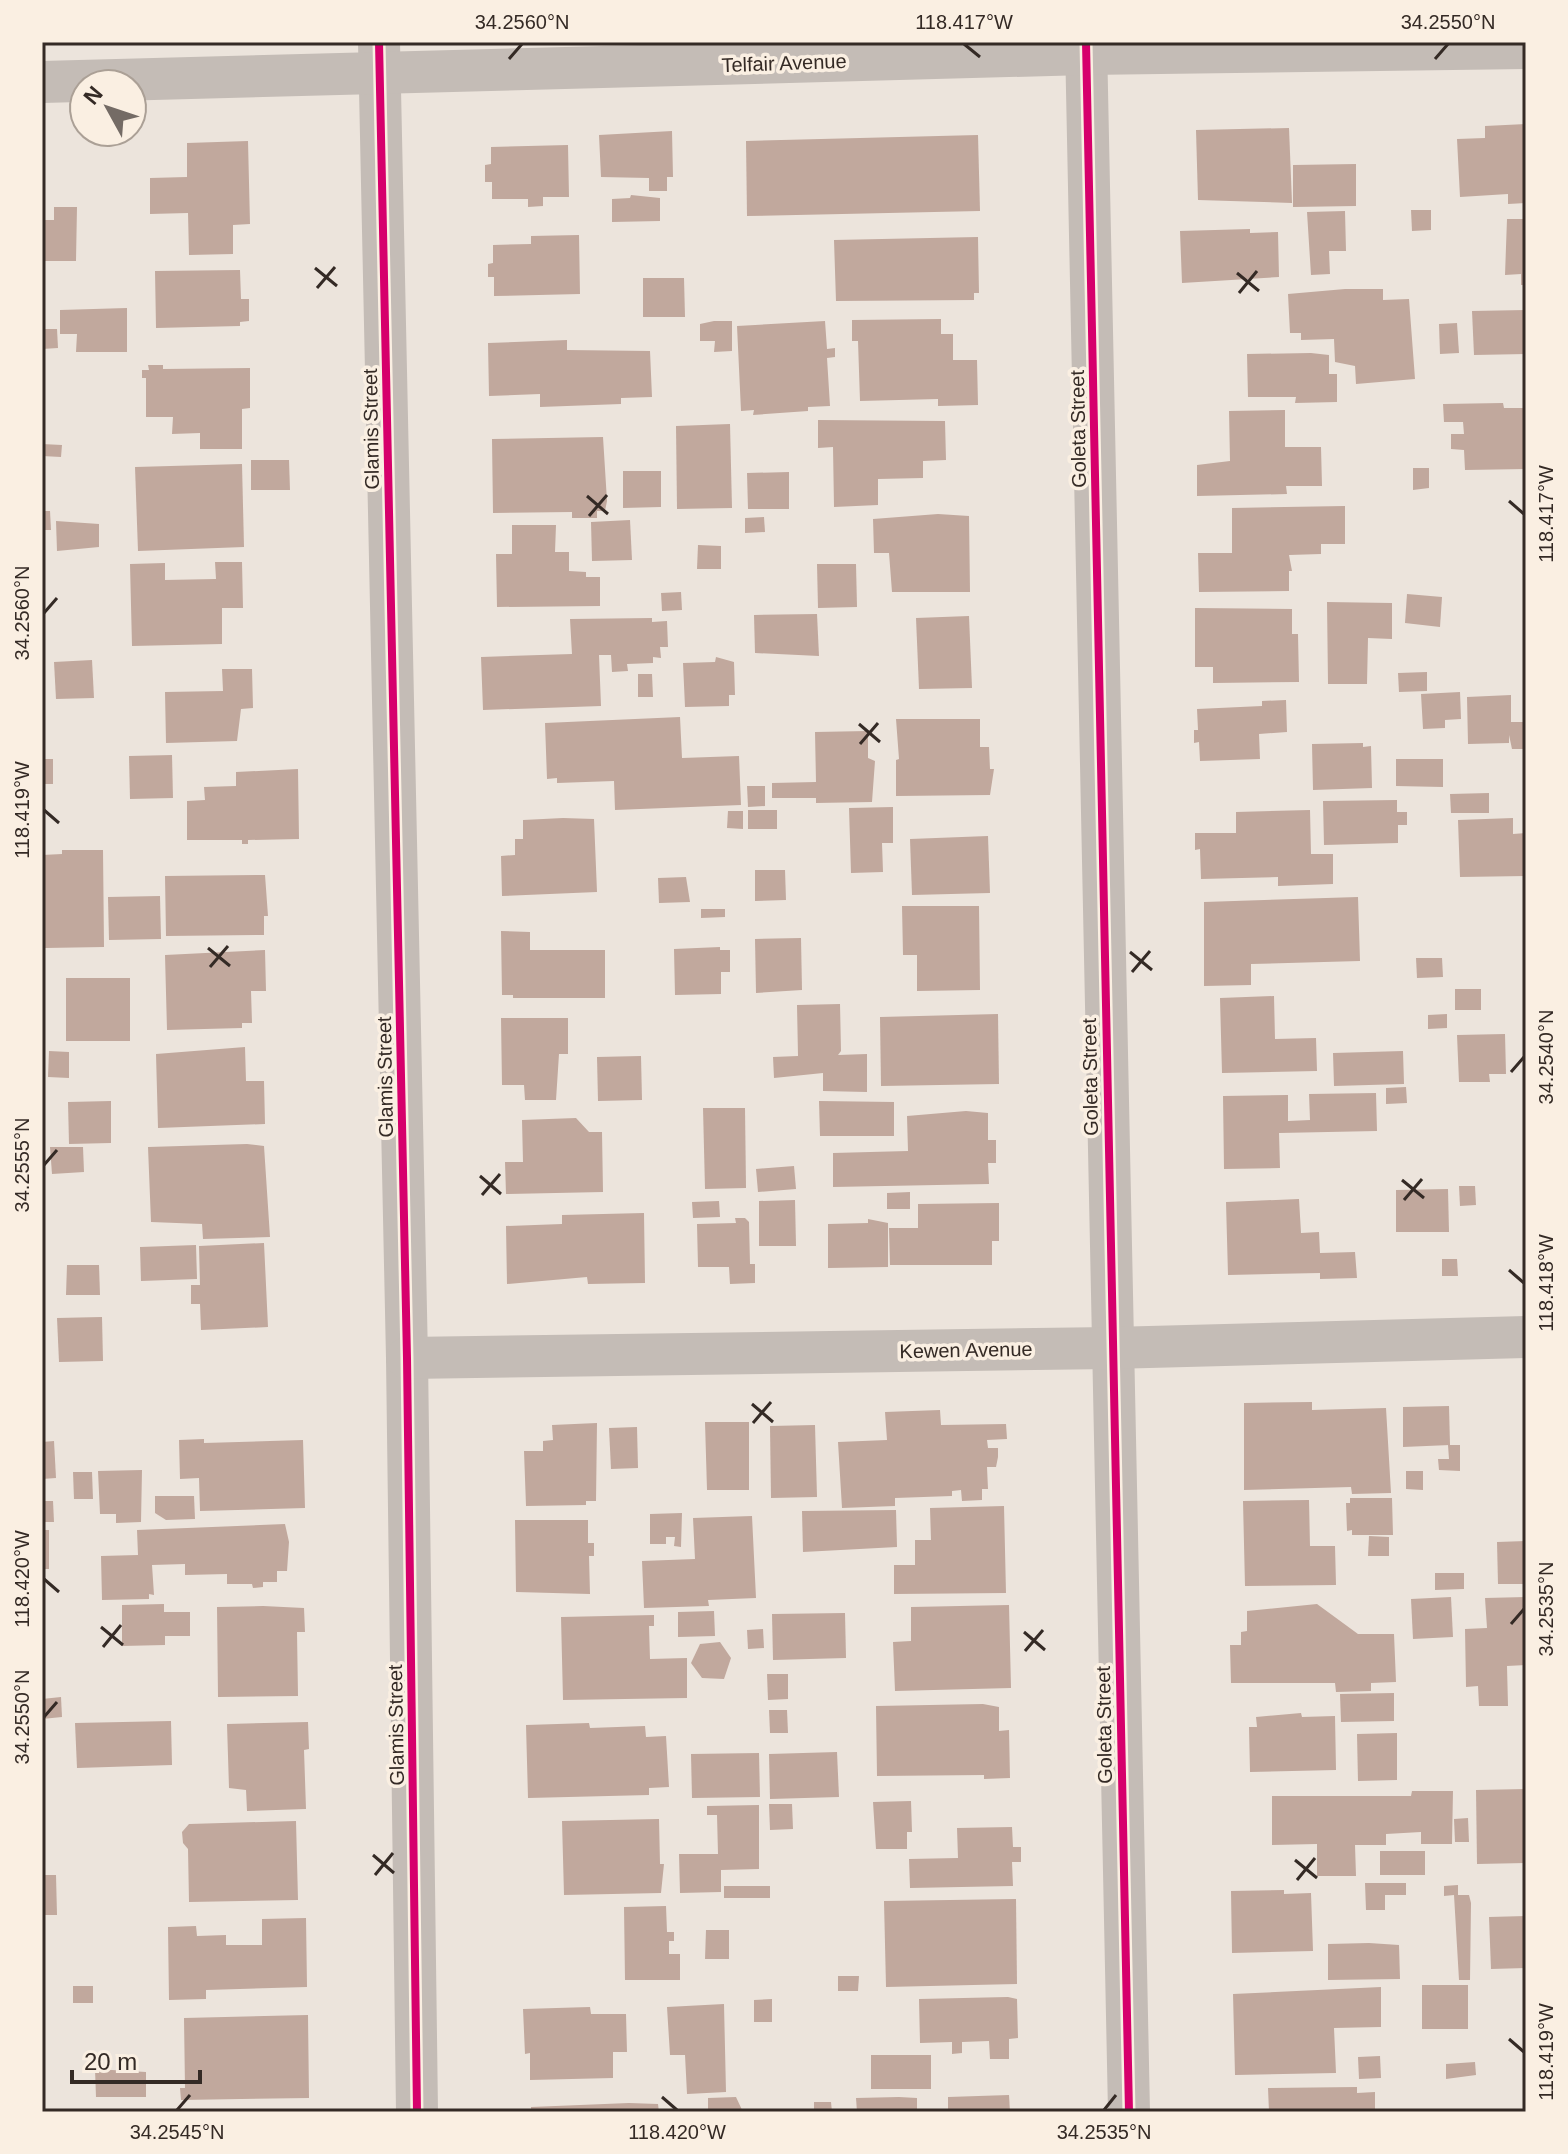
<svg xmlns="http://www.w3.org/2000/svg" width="1568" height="2154" viewBox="0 0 1568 2154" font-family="Helvetica,sans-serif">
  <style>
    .building { fill: #c1a89d }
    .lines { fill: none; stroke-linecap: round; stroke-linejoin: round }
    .minor { stroke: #c4bcb6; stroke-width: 42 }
    .cycleway-casing { stroke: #faefe2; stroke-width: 13 }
    .cycleway { stroke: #d6006c; stroke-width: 8 }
    .ticks { fill: none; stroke: #342a25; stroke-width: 3 }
    .labels { text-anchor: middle; stroke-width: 7; stroke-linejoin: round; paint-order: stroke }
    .street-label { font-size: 20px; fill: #342a25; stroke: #faefe2 }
    .neatline { fill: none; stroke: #342a25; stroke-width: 3 }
    .ticks-label { font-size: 20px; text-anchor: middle; fill: #342a25 }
  </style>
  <rect width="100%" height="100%" fill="#ece4dc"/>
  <g class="building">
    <path d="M1526,124v79l-18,1v-10l-48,3 -3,-58 28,-1v-12z"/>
    <path d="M1289,128l3,75 -94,-3 -2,-70z"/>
    <path d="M672,131l1,46h-6v14h-18v-13l-48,-1 -2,-42z"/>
    <path d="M978,135l2,76 -233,5 -1,-75z"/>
    <path d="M248,141l2,83 -17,1v29l-44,1 -1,-42 -38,1v-36l37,-1v-34z"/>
    <path d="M568,145l1,52h-26v9l-15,1v-8h-36v-17h-7v-17l6,-1v-17z"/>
    <path d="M1356,164v42l-63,1v-42z"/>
    <path d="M631,195l29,3v23l-48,1v-23l18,-1z"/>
    <path d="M54,207h23l-1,54h-34v-41h12z"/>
    <path d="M1411,210h20v20l-19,1z"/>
    <path d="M1345,211l1,40h-17l1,23 -19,1 -4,-63z"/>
    <path d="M1507,219h19v66h-5v-11l-16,1z"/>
    <path d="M1250,229v4l28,-1 1,45 -97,6 -2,-52z"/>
    <path d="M579,235l1,59 -86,2v-19h-6v-13l5,-1v-18l38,-1v-8z"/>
    <path d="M978,237l1,56h-5v7l-138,1 -2,-61z"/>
    <path d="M240,270l1,29h8v22l-9,1v4l-84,2 -1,-57z"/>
    <path d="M643,278h41l1,39h-42z"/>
    <path d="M1345,289h38v11l26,-1 6,80 -59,5 -1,-18 -20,-4 -1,-23 -33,1v-7h-11l-2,-39z"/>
    <path d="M127,308v44h-51l1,-18h-17v-24z"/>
    <path d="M1526,310v44l-52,1 -2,-44z"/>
    <path d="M941,319v15h12v26h24l1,45 -40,1v-7l-78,2 -2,-60h-6v-21z"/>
    <path d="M714,321h18v30l-18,1 1,-11h-15v-17z"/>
    <path d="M825,321l2,28 8,-1v9l-8,1 3,48 -22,1v4l-55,4 1,-5 -13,1 -4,-85z"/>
    <path d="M1457,323l2,30 -19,1 -1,-30z"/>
    <path d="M42,329h15l1,19 -16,1z"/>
    <path d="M567,340v10l83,1 2,46 -31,1v6l-81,3v-13l-51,2 -1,-53z"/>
    <path d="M1311,353l18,2v19h8v28l-42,1 1,-6h-48l-1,-43z"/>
    <path d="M148,365h15v4l87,-1v40l-8,1v40h-42v-16l-28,1 1,-17h-27v-39h-4v-8h7z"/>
    <path d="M1503,403l1,5h22v61l-61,1 -1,-20 -13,-1v-15h13l-1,-12h-19l-1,-18z"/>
    <path d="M1285,410v37h36l1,39h-36l1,8 -90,2v-31l33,-4 -1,-50z"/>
    <path d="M818,420l127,1 1,39 -23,1v17l-45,1v26l-44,2 -1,-60 -15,1z"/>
    <path d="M730,424l2,84 -55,1 -1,-83z"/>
    <path d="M603,437l4,64 -2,10h-8v7h-25v-6l-79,1 -1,-74z"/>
    <path d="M42,444l20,1 -1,12 -19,-1z"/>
    <path d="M251,460h38l1,30h-39z"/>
    <path d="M242,464l2,83 -106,4 -3,-84z"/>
    <path d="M1413,468h16v20l-16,2z"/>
    <path d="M623,471h38v36l-38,1z"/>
    <path d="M789,472v37h-41l-1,-36z"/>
    <path d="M1345,506v38h-24v10l-32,1 3,16h-3v20l-90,1 -1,-39h34v-45z"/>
    <path d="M42,511h8l1,19h-9z"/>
    <path d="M938,514l31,2 1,76h-78l-3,-39h-15l-1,-34z"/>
    <path d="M764,517l1,15 -20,1v-15z"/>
    <path d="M630,520l2,40 -40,1 -1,-39z"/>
    <path d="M56,521l43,3v23l-42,4z"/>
    <path d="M512,525h44l-1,27h14v19l17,1v5h14v29l-103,1 -1,-53h16z"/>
    <path d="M698,545l23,1v23h-24z"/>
    <path d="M215,562h27l1,46h-21v36l-90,2 -2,-82 35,-1v17l51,-1z"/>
    <path d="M817,564h39l1,43 -39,1z"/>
    <path d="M681,592l1,18 -20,1 -1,-18z"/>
    <path d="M1407,594l35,3 -2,30 -35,-4z"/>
    <path d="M1327,602l65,1v36l-24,-1 -1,46h-39z"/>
    <path d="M1195,608l97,1v25h6l1,48 -86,1v-16h-18z"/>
    <path d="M817,614l2,42 -64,-3 -1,-38z"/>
    <path d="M969,616l3,72 -53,1 -3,-71z"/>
    <path d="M652,618v4l15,-1 1,26h-8l1,11 -8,-1v6l-26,1 1,7 -16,1 -1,-17h-12l2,51 -118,4 -2,-53 91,-3 -2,-35z"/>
    <path d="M716,657l18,5 1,33h-6v11l-44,1 -2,-44 32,-1z"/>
    <path d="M92,660l2,38 -38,1 -2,-37z"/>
    <path d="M222,669h30l1,39 -12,1 -4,32 -71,2 -1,-51 58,-1z"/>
    <path d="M1427,672v19l-28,1 -1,-19z"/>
    <path d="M638,674h14l1,23h-15z"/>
    <path d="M1460,692l1,27 -16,1v8l-22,1 -2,-35z"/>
    <path d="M1511,695v27h15v27h-14l-3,-14v8l-41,1 -1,-47z"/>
    <path d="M1286,700l1,32 -28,2 1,25 -60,2 -1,-19 -5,1v-13h4l-1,-21 65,-3v-5z"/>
    <path d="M680,717l2,41 57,-2 2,49 -126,5 -1,-29 -57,2v-5l-10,1 -2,-56z"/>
    <path d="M896,719h84v28h9l1,22h4l-4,26 -94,1v-36l3,-1z"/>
    <path d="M868,731v27l7,3 -3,41 -56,1v-5h-44v-15l44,-1 -1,-50z"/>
    <path d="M1363,743v4l8,-1 1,42 -59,2 -1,-46z"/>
    <path d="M172,755l1,43 -43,1 -1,-43z"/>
    <rect x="42" y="759" width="11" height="25"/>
    <path d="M1396,759h47v28l-47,-1z"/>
    <path d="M298,769l1,70 -51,1v4h-6v-4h-55v-39l18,-1 -1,-13 32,-1v-14z"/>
    <path d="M747,786h18v20l-17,1z"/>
    <path d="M1489,793v20h-38l-1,-19z"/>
    <path d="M1397,800v12h10v13h-9v18l-74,2 -1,-44z"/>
    <path d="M893,807v36h-11l1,29 -32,1 -2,-65z"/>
    <rect x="748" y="810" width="29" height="19"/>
    <path d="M1310,810l1,44h22v30l-55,2v-9l-77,2 -1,-30 -5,1v-17h41v-21z"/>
    <path d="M728,811h15v18l-16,-1z"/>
    <path d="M563,818l31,1 3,73 -95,4 -1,-40 14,-1v-16h8v-19z"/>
    <path d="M1513,818v16l13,-1v43l-66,1 -2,-57z"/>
    <path d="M988,836l2,57 -78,2 -2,-56z"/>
    <path d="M62,850h41l1,97 -59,1 -3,-93 20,-1z"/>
    <path d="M755,870h30l1,30 -31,1z"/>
    <path d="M265,875l3,41h-4v19l-98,1 -1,-60z"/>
    <path d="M686,877l4,25 -31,1 -1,-25z"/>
    <path d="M160,896l1,43 -52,1 -1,-43z"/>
    <path d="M1358,897l2,64 -109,3v21l-47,1v-84z"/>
    <path d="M902,906h77l1,84 -63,1v-36h-14z"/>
    <path d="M701,909h24v8l-24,1z"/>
    <path d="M501,931l29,1v18h75v48h-92v-3h-11z"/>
    <path d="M801,938l1,52 -46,3 -1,-54z"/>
    <path d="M720,947v3h10v22h-9v22l-46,1 -1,-46z"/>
    <path d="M265,950l1,41h-15l1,32h-10v5l-75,2 -2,-75z"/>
    <path d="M1416,958h26l1,19 -26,1z"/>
    <rect x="66" y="978" width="64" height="63"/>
    <rect x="1455" y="989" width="26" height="21"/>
    <path d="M1274,996l1,43 41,-1 1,33 -95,2 -2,-75z"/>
    <path d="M840,1004l1,47 -3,4 29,-1v38l-44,-1v-18l-49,5 -1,-21 25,-1 -1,-51z"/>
    <path d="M998,1014l1,70 -118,2 -1,-69z"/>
    <path d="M1447,1014v14l-19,1v-14z"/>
    <path d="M501,1018h67v36h-9l-3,46h-31l-1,-15h-22z"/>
    <path d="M1505,1034l1,40h-17l1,8h-31l-2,-47z"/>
    <path d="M245,1047l1,34h18l1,43 -107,4 -2,-74z"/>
    <path d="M49,1051l20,1v26l-21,-1z"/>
    <path d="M1403,1051l1,33 -70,2 -1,-33z"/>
    <path d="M641,1056l1,44 -44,1 -1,-44z"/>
    <path d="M1406,1087l1,16 -21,1v-16z"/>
    <path d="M1376,1093l1,38 -98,2 1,35 -56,1 -1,-73 65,-1v26l22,-1 -1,-26z"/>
    <path d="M111,1101v42l-42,1 -1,-42z"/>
    <path d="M819,1101l75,1v34h-74z"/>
    <path d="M703,1108h42l1,80 -41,1z"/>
    <path d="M966,1111l22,2v27h8v23h-8l1,21 -156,3v-34l75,-2 -1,-35z"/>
    <path d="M576,1118l13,14h13l1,60 -97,2 -1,-32h18l-1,-42z"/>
    <path d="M247,1144l17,2 6,91 -67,2 -1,-15 -51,-2 -3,-75z"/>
    <path d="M50,1147h33l1,25 -32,2z"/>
    <path d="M794,1166l2,23 -38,3 -2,-23z"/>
    <path d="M1459,1186h16l1,19 -16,1z"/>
    <path d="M1448,1189l1,43h-53v-42z"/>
    <path d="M910,1192v17h-23v-16z"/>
    <path d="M1299,1199l2,34 18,-1 1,21 35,-1 2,26 -37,1v-6l-92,2 -2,-73z"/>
    <path d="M795,1200l1,46h-37v-45z"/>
    <path d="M719,1201l1,16 -27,1 -1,-16z"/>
    <path d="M999,1203v38h-7v24h-102l-1,-37h29v-24z"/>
    <path d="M644,1213l1,70 -57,1 -1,-7 -80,7 -1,-58 56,-2v-9z"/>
    <path d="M735,1218h10l4,4 1,42h5v19l-25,1 -1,-17h-31l-1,-43 39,-1z"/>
    <path d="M868,1219l20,4v44l-60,1v-44l40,-1z"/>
    <path d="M264,1243l4,84 -67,3 -1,-26h-9v-19h9l-1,-39z"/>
    <path d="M196,1245l1,34 -56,2 -1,-34z"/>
    <path d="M1442,1259h15l1,17h-16z"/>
    <path d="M67,1265h32l1,30h-34z"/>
    <path d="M102,1317l1,44 -44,1 -2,-44z"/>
    <path d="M1312,1402v8l74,-2 5,85 -39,1 -1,-7 -107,3v-87z"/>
    <path d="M1449,1406l1,39 -47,2v-40z"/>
    <path d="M940,1410l1,15 65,-1 1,15 -20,1 1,8h10v9l-2,10h-9l1,22h-6v11l-20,1 -1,-11 -9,1v5l-57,2v8l-53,2 -4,-66 49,-2 -2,-28z"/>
    <path d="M705,1422h44v68h-42z"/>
    <path d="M597,1423l-1,78h-10v4l-60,1 -2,-55h19v-10l10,-1 -1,-15z"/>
    <path d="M815,1425l2,72 -46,1 -1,-72z"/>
    <path d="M637,1427l1,41 -27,1 -2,-41z"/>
    <path d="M204,1439v4l99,-3 2,68 -105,3 -1,-33 -19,1 -1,-39z"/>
    <path d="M54,1441l2,37 -14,1v-37z"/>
    <path d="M1448,1445h12v26l-21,-1 -1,-11h11z"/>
    <path d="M142,1470l-1,52 -25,1v-9h-16l-2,-43z"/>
    <path d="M1406,1471h17v19l-17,-1z"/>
    <path d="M73,1472h19l1,27h-19z"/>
    <path d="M155,1496h39l1,23 -29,1 -11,-7z"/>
    <path d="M1350,1498h42l1,37h-41v-5l-5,1 -1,-28h4z"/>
    <path d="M1309,1500l1,46h25l1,39 -91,1 -2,-85z"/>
    <path d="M42,1501h11l1,21h-12z"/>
    <path d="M1004,1506l2,87 -112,1v-29h21v-25h16l-1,-32z"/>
    <path d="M896,1510l1,37 -94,5 -1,-41z"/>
    <path d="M682,1513l-1,34 -7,-1 1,-9h-9v7h-16v-30z"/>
    <path d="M752,1516l4,82 -48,2 1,6 -65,2 -2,-47 53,-2 -2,-41z"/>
    <path d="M515,1520h73v23h6v13h-5l1,38 -74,-2z"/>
    <path d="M285,1524l4,18 -2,29h-10v11h-14v5l-10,1 -1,-4h-25v-10l-42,1v-11l-33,1 2,30 -5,-1v5l-47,1 -1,-44 37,-1 -1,-25z"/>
    <rect x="42" y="1530" width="7" height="39"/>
    <path d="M1369,1536l20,1v19h-21z"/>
    <path d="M1526,1541v43h-28l-1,-42z"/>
    <path d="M1435,1573h29v16l-29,1z"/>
    <path d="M1451,1597l2,40 -40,2 -2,-40z"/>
    <path d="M1526,1597v68l-19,1 1,40h-29l-1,-20 -12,1 -1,-58 22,-1 -2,-30z"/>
    <path d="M164,1604v8h26v24h-25v9l-43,1v-41z"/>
    <path d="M1317,1604l41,30h36l2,48 -25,1v8l-35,1 -1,-9h-104l-1,-38h11v-13l6,-1v-20z"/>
    <path d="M1009,1605l2,83 -116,3 -2,-49 18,-1v-34z"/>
    <path d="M263,1606l41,2 1,24h-8l1,64 -80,1 -1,-90z"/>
    <path d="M714,1611l1,25 -37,1v-25z"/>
    <path d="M845,1613l1,45 -73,2 -1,-46z"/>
    <path d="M654,1615v11h-5l1,33 37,-1v40l-124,2 -2,-83z"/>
    <path d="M763,1629l1,19 -16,1 -1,-19z"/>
    <path d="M720,1642l11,16 -7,21 -22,-1 -11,-15 9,-19z"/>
    <path d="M767,1674h21v25l-20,1z"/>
    <path d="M1394,1693v28l-53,1 -1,-28z"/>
    <path d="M61,1697l1,20 -20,2v-20z"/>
    <path d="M983,1704l16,3v24l10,-1 1,48 -26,1v-4l-107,1 -1,-70z"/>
    <path d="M769,1710h18l1,23h-18z"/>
    <path d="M1301,1713l1,4 33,-1 1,54 -86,2 -1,-45h8l-1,-10z"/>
    <path d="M171,1721l1,44 -95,3 -2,-45z"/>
    <path d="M308,1722l1,27 -5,1 2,59 -59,2 -1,-21 -17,-2 -2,-64z"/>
    <path d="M589,1723l1,5 55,-2 1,11 20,-1 3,51 -20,1v7l-121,3 -2,-73z"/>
    <path d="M1397,1733v47l-39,1 -1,-47z"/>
    <path d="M837,1752l2,45 -69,2 -1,-45z"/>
    <path d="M759,1753l1,44 -68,1 -1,-44z"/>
    <path d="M1526,1789v74l-49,1 -1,-74z"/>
    <path d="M1412,1791h41l-1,53h-31v-12l-35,2v11h-31l1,31h-39v-32l-45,1v-49h139z"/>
    <path d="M911,1801l1,31h-5v17h-31l-3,-47z"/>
    <path d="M769,1804h23l1,25 -23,1z"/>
    <path d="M759,1805v64l-38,1v22l-41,1 -1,-39h39l-1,-39h-10v-9z"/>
    <path d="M1468,1818l1,24h-14l-1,-23z"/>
    <path d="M659,1819l1,45h4l-3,29 -97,2 -2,-74z"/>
    <path d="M296,1821l2,79 -109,2 -1,-53 -5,-6 -1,-11 7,-8z"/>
    <path d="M1012,1827l1,20h8v15h-9l1,24 -103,2 -1,-29 49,-1 -1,-30z"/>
    <rect x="1380" y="1851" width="45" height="24"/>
    <path d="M42,1875h14l1,40h-15z"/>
    <path d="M1365,1883h41v12h-21v15h-19z"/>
    <path d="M1458,1885v10h11l2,8 -1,77h-11l-5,-85 -10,1v-10z"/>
    <rect x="724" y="1886" width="46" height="12"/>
    <path d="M1284,1890v4l27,-1 2,58 -81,2 -1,-62z"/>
    <path d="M1016,1899l1,85 -131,3 -2,-86z"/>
    <path d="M666,1906l1,26h7v9h-5v13h11v26h-55l-1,-73z"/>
    <path d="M1526,1916v52l-35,1 -2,-52z"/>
    <path d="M306,1918l1,69 -101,3v9l-37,1 -1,-73 28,-1 1,10 29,-1v10h36v-26z"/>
    <path d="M706,1930h23v29h-24z"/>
    <path d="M1369,1943l30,2 1,34 -72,1v-36z"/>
    <path d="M838,1976h21l-1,15h-20z"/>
    <rect x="1422" y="1985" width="46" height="44"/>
    <rect x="73" y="1986" width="20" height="17"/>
    <path d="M1381,1987v40l-47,1 2,45 -101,2 -2,-81z"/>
    <path d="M1008,1997l9,2 1,39 -9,1v20h-19l-1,-18 -27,1v11l-10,1v-12l-32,1 -1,-44z"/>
    <path d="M772,1999v23h-18v-22z"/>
    <path d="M724,2004l2,88 -39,2 -2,-39h-15l-3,-48z"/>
    <path d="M590,2007l1,7h35l1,38h-14v26l-83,2v-27l-5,1 -2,-45z"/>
    <path d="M308,2015l1,83 -128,2 -1,-12h5l-1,-70z"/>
    <rect x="871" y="2055" width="60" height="34"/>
    <path d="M1380,2056l1,22 -22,1 -1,-22z"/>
    <path d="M1475,2062l1,13 -30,4v-15z"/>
    <path d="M95,2069l51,3v25h-50z"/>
    <path d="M1357,2087v6l18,-1v20h-106l-1,-24z"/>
    <path d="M1009,2095l1,17h-62v-15z"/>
    <path d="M736,2097l7,15h-35v-14z"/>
    <path d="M899,2097l18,1v14h-60l-1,-14z"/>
    <path d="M814,2102h17l1,10h-18z"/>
    <path d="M629,2103l29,1 1,8h-128v-5z"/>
  </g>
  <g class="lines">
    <g class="minor">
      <path d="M379,42l28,1316 10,754"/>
      <path d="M1086,42l43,2070"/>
      <path d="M42,82l1044,-28 440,-6"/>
      <path d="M407,1358l704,-10 415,-11"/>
    </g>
    <g class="cycleway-casing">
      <g id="cycleway">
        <path d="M379,42l28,1316 10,754"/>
        <path d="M1086,42l43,2070"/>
      </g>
    </g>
    <use href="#cycleway" class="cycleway"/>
  </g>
  <path class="ticks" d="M964,44l16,13M509,59l13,-15M1435,59l13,-15M315,268l22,18M1237,273l22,18M317,288l18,-21M1239,293l18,-22M587,496l21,18M1509,501l15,13M589,516l18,-21M44,613l13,-15M859,724l21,18M860,744l18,-21M44,810l15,13M208,948l22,18M1130,952l22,18M210,967l18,-21M1132,972l18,-21M1511,1072l13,-15M44,1165l13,-15M480,1176l21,18M1402,1180l22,18M482,1195l18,-21M1404,1200l18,-21M1509,1270l15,13M752,1404l21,18M753,1423l18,-21M44,1579l15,13M1511,1624l13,-15M101,1627l22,18M1024,1632l21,18M103,1647l18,-22M1025,1651l18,-21M44,1717l13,-15M373,1855l21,18M1295,1860l22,18M375,1875l18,-22M1297,1880l18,-22M1509,2039l15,13M662,2097l15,13M177,2110l13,-15M1104,2110l12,-15"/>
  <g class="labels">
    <g class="street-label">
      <text transform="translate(784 63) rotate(-2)" y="7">Telfair Avenue</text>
      <text transform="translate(371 429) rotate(-91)" y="7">Glamis Street</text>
      <text transform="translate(1078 429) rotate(-91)" y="7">Goleta Street</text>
      <text transform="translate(385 1077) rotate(-91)" y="7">Glamis Street</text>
      <text transform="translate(1090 1077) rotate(-91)" y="7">Goleta Street</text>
      <text transform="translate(966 1350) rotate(-1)" y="7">Kewen Avenue</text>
      <text transform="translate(396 1725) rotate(-91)" y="7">Glamis Street</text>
      <text transform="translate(1104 1725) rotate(-91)" y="7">Goleta Street</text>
    </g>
  </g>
  <rect width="1568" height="2154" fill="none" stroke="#faefe2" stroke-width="88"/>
  <g transform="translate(108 108) rotate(310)"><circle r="38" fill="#faefe2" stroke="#aba096" stroke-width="2"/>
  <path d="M0-6L14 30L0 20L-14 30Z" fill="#746b65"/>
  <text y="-12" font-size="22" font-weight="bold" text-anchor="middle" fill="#342a25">N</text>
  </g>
  <path d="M72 2070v12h128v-12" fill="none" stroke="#342a25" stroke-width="4"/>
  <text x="84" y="2070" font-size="24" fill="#342a25" stroke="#faefe2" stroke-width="6" paint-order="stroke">20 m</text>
  <rect x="44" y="44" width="1480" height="2066" class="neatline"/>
  <g class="ticks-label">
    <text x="522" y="29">34.2560°N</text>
    <text x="964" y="29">118.417°W</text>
    <text x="1448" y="29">34.2550°N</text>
    <text transform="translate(1546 514) rotate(-90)" y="7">118.417°W</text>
    <text transform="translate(22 613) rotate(-90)" y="7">34.2560°N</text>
    <text transform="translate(22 810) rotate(-90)" y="7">118.419°W</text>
    <text transform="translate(1546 1057) rotate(-90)" y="7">34.2540°N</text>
    <text transform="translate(22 1165) rotate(-90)" y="7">34.2555°N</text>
    <text transform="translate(1546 1283) rotate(-90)" y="7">118.418°W</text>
    <text transform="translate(22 1579) rotate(-90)" y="7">118.420°W</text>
    <text transform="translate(1546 1609) rotate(-90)" y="7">34.2535°N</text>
    <text transform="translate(22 1717) rotate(-90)" y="7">34.2550°N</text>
    <text transform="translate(1546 2052) rotate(-90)" y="7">118.419°W</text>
    <text x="177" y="2139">34.2545°N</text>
    <text x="677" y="2139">118.420°W</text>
    <text x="1104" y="2139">34.2535°N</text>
  </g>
</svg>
